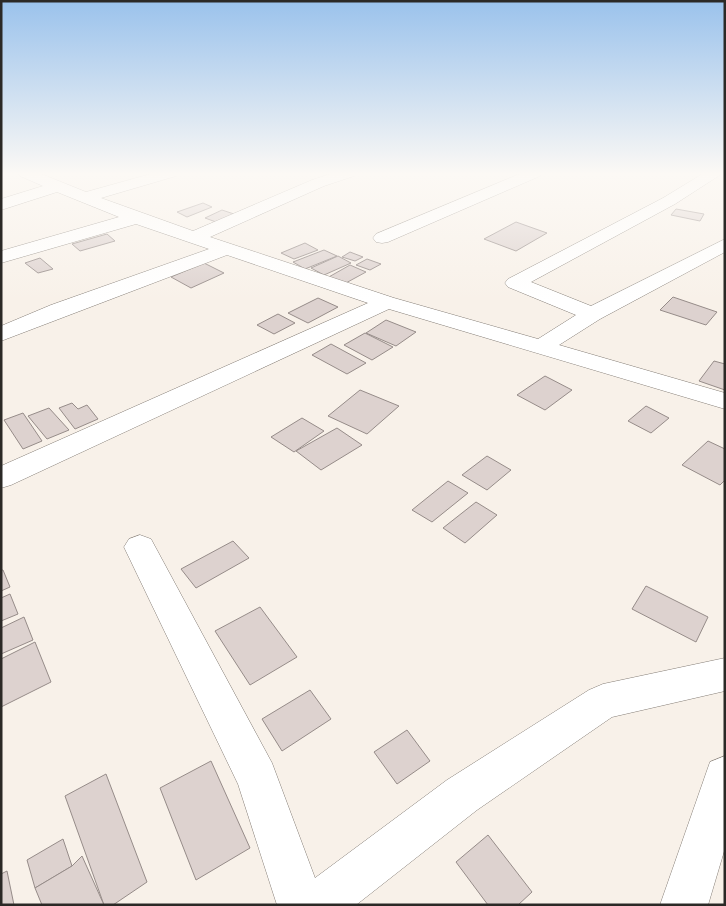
<svg xmlns="http://www.w3.org/2000/svg" width="726" height="906" viewBox="0 0 726 906" font-family="'Nunito Sans',sans-serif">
  <style>
    .building { fill: #ddd2cf; stroke: #968c89 }
    .lines { fill: none; stroke-linecap: round; stroke-linejoin: round }
    .street-casing { stroke: #857e77; stroke-width: 1 }
    .street { fill: #fff; fill-rule: evenodd }
  </style>
  <rect width="100%" height="100%" fill="#f8f1e9"/>
  <g class="building">
    <path d="M203,203l9,4 -25,10 -10,-5z"/>
    <path d="M676,209l28,5 -4,7 -29,-6z"/>
    <path d="M222,210l12,4 -18,8 -11,-4z"/>
    <path d="M516,222l31,11 -31,18 -32,-12z"/>
    <path d="M107,234l8,7 -35,10 -8,-7z"/>
    <path d="M305,243l13,7 -24,9 -13,-6z"/>
    <path d="M324,250l13,6 -32,13 -12,-7z"/>
    <path d="M350,252l13,5 -8,4 -13,-4z"/>
    <path d="M338,256l13,7 -27,12 -13,-7z"/>
    <path d="M40,258l13,11 -15,4 -13,-10z"/>
    <path d="M367,259l14,5 -11,6 -14,-5z"/>
    <path d="M204,263l20,10 -33,15 -20,-11z"/>
    <path d="M350,265l16,7 -22,12 -17,-6z"/>
    <path d="M673,297l44,15 -11,13 -46,-15z"/>
    <path d="M318,298l20,9 -30,16 -20,-10z"/>
    <path d="M278,314l17,9 -21,11 -17,-9z"/>
    <path d="M386,320l30,12 -20,14 -30,-13z"/>
    <path d="M365,333l28,14 -21,13 -28,-15z"/>
    <path d="M331,344l35,19 -19,11 -35,-19z"/>
    <path d="M714,361l11,3v26l-26,-9z"/>
    <path d="M545,376l27,14 -27,20 -28,-15z"/>
    <path d="M360,390l39,16 -32,28 -39,-18z"/>
    <path d="M72,403l6,6 9,-4 11,14 -23,10 -16,-21z"/>
    <path d="M646,406l23,12 -18,15 -23,-12z"/>
    <path d="M49,408l20,22 -22,9 -19,-23z"/>
    <path d="M23,413l19,28 -19,8 -19,-29z"/>
    <path d="M302,418l22,13 -30,21 -23,-15z"/>
    <path d="M337,428l25,17 -41,25 -25,-19z"/>
    <path d="M708,441l17,8v31l-5,5 -38,-20z"/>
    <path d="M487,456l24,14 -24,20 -25,-15z"/>
    <path d="M448,481l20,12 -36,29 -20,-12z"/>
    <path d="M476,502l21,13 -32,28 -22,-15z"/>
    <path d="M233,541l16,17 -53,30 -15,-19z"/>
    <path d="M1,570h2l7,17 -9,4z"/>
    <path d="M646,586l62,31 -12,25 -64,-33z"/>
    <path d="M10,594l8,20 -17,7v-23z"/>
    <path d="M260,607l37,50 -47,28 -35,-54z"/>
    <path d="M24,617l9,23 -32,14v-26z"/>
    <path d="M35,642l16,40 -50,25v-48z"/>
    <path d="M310,690l21,29 -49,32 -20,-32z"/>
    <path d="M407,730l23,31 -33,23 -23,-32z"/>
    <path d="M211,761l39,87 -54,32 -36,-92z"/>
    <path d="M106,774l41,108 -34,23h-9l-39,-109z"/>
    <path d="M488,835l44,57 -14,13h-30l-32,-43z"/>
    <path d="M63,839l9,27 -37,22 -8,-28z"/>
    <path d="M82,856l22,49h-62l-7,-17 37,-22z"/>
    <path d="M7,871l7,34h-13v-31z"/>
  </g>
  <g class="lines">
    <g class="street-casing">
      <g id="street">
        <path d="M17,173h22l47,19 68,-19h25l-3,3 -75,22 92,33 119,-51 21,-7h24l-3,3 -30,10 -114,51 184,61 144,41 38,-24 -68,-28 -3,-4 3,-4 155,-81 41,-25h19l-48,31 -144,78 60,24 134,-67v13l-125,67 -41,26 166,48v16l-336,-100 -378,176 -10,3v-22l367,-163 -141,-48 -226,86v-15l50,-21 158,-56 -73,-25 -135,39v-12l118,-34 -62,-25 -56,18v-11l42,-13 -23,-10z"/>
        <path d="M522,173h21l-3,3 -152,66 -6,1 -6,-1 -3,-4 3,-4z"/>
        <path d="M140,535l11,4 121,224 43,115 132,-98 142,-90 14,-6 122,-26v33l-113,26 -135,93 -121,95h-79l-39,-121 -114,-237 5,-8z"/>
        <path d="M725,756v92l-17,57h-48l50,-143z"/>
      </g>
    </g>
    <use href="#street" class="street"/>
  </g>
  <linearGradient id="sky" x2="0" y2="1"><stop stop-color="#9ac2ec"/><stop offset="0.58" stop-color="#fcf9f5"/><stop offset="1" stop-color="#fcf9f5" stop-opacity="0"/></linearGradient>
  <rect width="726" height="300" fill="url(#sky)"/>
  <rect width="726" height="906" fill="none" stroke="#2b2926" stroke-width="5"/>
</svg>
